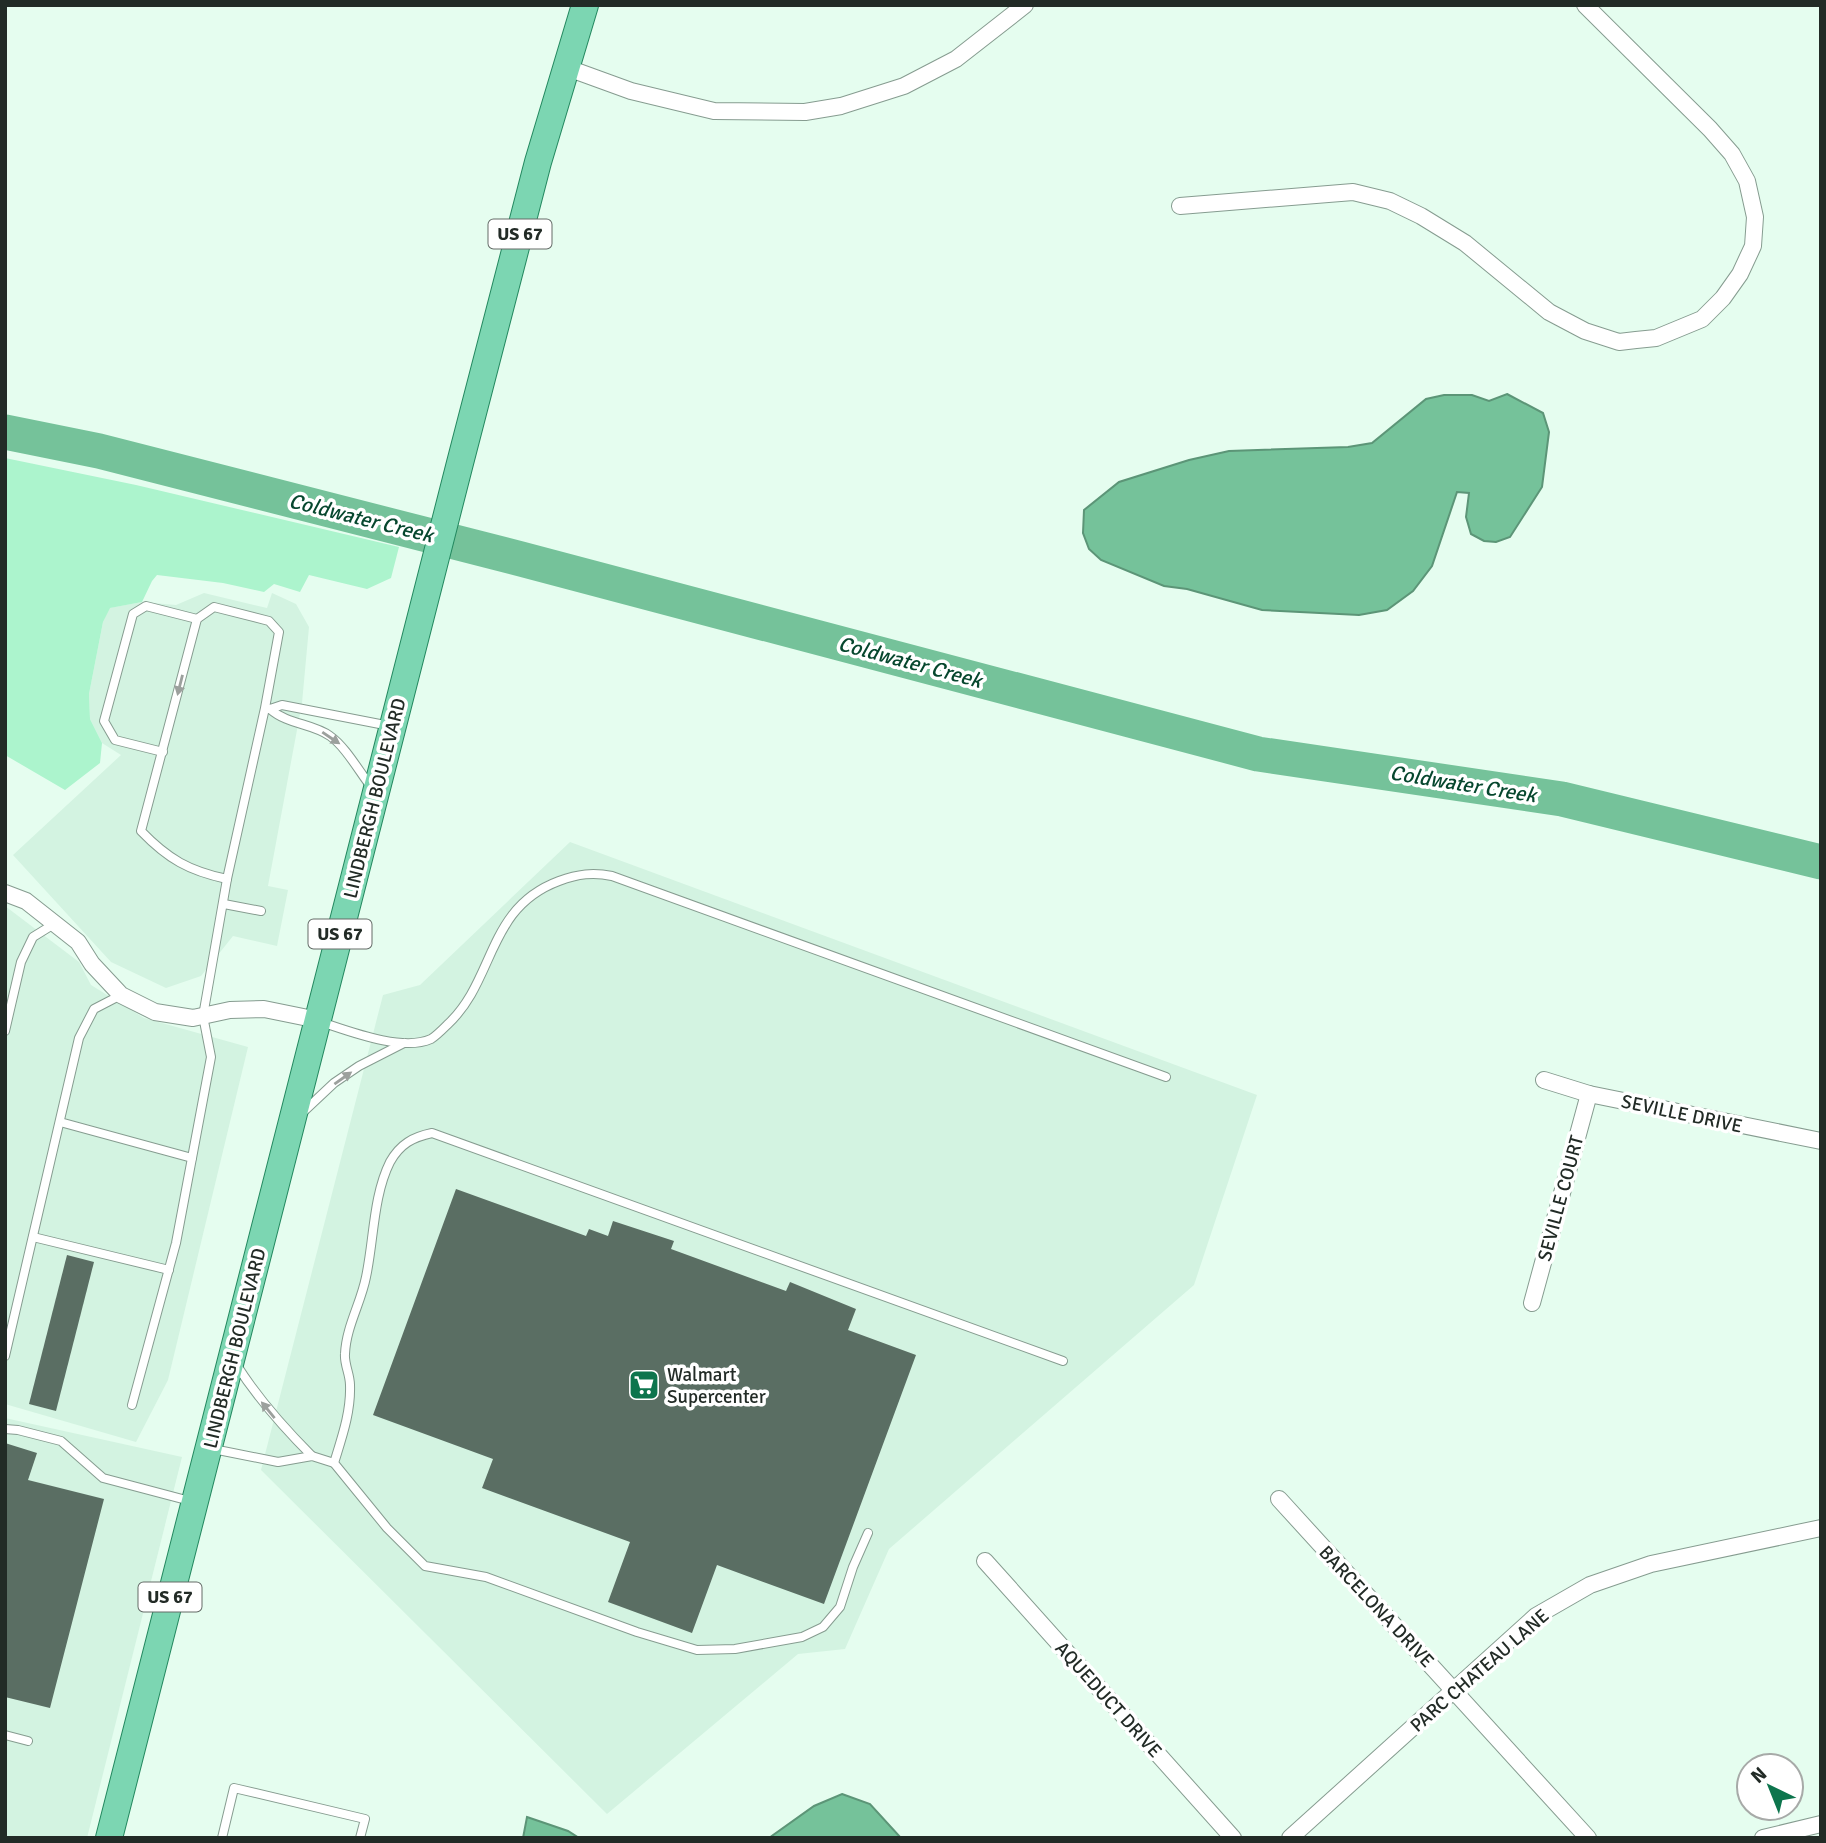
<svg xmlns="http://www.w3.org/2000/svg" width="1826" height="1843" viewBox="0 0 1826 1843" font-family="Signika,sans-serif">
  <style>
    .built { fill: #d3f3e1 }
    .green { fill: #acf4cd }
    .water { fill: #75c29a; stroke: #5c9577; stroke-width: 2 }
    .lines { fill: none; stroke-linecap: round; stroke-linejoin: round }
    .river { stroke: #75c29a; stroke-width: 35 }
    .building { fill: #5a6e63 }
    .service-casing { stroke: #869c90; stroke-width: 10 }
    .minor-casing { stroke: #869c90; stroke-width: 18 }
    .primary-casing { stroke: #23885f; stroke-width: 28 }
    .service { stroke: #fff; stroke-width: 8 }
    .minor { stroke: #fff; stroke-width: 16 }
    .primary { stroke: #7cd6b2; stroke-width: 26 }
    .oneway { fill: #9ca09d }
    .labels { text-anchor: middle; stroke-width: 7; stroke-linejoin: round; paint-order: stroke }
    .shield { fill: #fff; stroke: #646b67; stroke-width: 2 }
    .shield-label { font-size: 18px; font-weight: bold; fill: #222b26 }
    .street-label { font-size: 19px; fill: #222b26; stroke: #fff }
    .poi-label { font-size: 19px; fill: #222b26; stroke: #fff; text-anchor: start }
    .water-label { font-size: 21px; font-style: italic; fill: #06472e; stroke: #fff }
  </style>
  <rect width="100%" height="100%" fill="#e5fdef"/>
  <g class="built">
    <path d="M204,593l63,15 5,-15 24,11 13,23 -7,76 -34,183 20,4 -11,56 -44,-10 -32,40 -35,12 -55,-26 -98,-107 108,-100 -19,-12 -12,-24 -1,-25 14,-72 6,-14 33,-6 34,3z"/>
    <path d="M570,842l687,253 -63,190 -305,264 -44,100 -47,5 -191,160 -346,-344 122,-475 37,-10z"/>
    <path d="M5,906l74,56 12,23 53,33 104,29 -80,333 -32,62 -131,-38z"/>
    <path d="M5,1418l177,39 -95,381h-82z"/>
  </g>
  <path class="green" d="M5,458l131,27 263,62 -8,31 -24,11 -58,-14 -9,17 -26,-8 -10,8 -41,-9 -66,-8 -5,6 -10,21 -32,6 -7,14 -14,72 1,25 12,24 -2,20 -35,27 -60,-35z"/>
  <g class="water">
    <path d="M1507,394l36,19 6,19 -7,55 -32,50 -14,5 -12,-1 -13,-7 -5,-17 3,-24 -12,-1 -25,74 -19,25 -26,19 -28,5 -97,-5 -75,-21 -23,-3 -63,-26 -12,-11 -6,-16 1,-23 35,-28 70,-22 40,-9 119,-4 24,-4 54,-44 18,-4h28l17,6z"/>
    <path d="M842,1794l28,10 31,34h-132l45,-32z"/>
    <path d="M527,1817l41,14 11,7h-56z"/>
  </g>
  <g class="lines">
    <path class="river" d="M5,432l94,19 422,108 737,195 304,45 259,63"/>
  </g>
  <g class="building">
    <path d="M456,1189l130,47 3,-7 19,7 5,-15 61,20 -3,8 115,42 4,-9 66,27 -8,21 68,25 -92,249 -107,-39 -25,68 -84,-31 22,-60 -148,-54 11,-29 -120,-44z"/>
    <path d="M67,1255l27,7 -38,149 -27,-7z"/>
    <path d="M5,1443l32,10 -9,27 76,19 -54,209 -45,-11z"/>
  </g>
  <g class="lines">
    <g class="service-casing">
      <g id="service">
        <path d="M265,708l14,-76 -10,-11 -55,-14 -17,12 -56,212c27,28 48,40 86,48l38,-171 5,1 12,-4 108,21"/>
        <path d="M270,709c18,16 42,14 60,27 16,11 30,37 42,52"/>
        <path d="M163,752l-48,-12 -11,-19 29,-107 13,-8 51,13"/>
        <path d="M224,904l37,7"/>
        <path d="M321,1022c28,9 81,30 110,17 5,-3 12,-10 16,-14 49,-45 39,-117 112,-144 19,-7 34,-9 53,-5l554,201"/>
        <path d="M5,1031l16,-69 12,-25 21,-13"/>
        <path d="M301,1114l33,-31 25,-17 45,-23"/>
        <path d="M60,1122l132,36"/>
        <path d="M33,1237l136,33"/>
        <path d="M5,1356l74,-318 15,-29 27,-14"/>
        <path d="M236,1364c22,35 47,63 76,92"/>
        <path d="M132,1405l44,-162 35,-186 -8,-41 24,-137"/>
        <path d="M5,1429l13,1 43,11 42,37 87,23"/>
        <path d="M213,1449l65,13 34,-6 22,7"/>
        <path d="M868,1533l-15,34 -13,40 -17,20 -21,10 -67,12 -38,1 -60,-18 -151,-55 -61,-11 -38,-38 -53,-65c8,-26 17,-51 16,-78 0,-11 -6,-21 -5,-31 1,-27 16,-51 21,-77 8,-37 7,-81 24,-115 10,-18 23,-25 42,-29l631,228"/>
        <path d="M5,1735l23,6"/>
        <path d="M222,1838l12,-50 131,31 -5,19"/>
      </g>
    </g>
    <g class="minor-casing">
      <g id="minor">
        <path d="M565,67l66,24 83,20 91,1 36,-6 63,-20 52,-27 69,-54"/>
        <path d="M1180,206l173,-14 37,9 31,15 44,27 84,69 36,19 34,11 17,-2 20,-2 46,-19 21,-21 17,-24 13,-28 2,-29 -8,-36 -15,-27 -22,-25 -125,-124"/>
        <path d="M5,893l21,8 52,41 14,22 29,31 34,17 38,6 37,-8 34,-1 54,11"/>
        <path d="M1544,1080l45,14 232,47"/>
        <path d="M1532,1303l57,-209"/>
        <path d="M1279,1499l309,339"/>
        <path d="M985,1561l248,277"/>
        <path d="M1290,1838l246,-222 54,-31 61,-21 170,-36"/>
        <path d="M1763,1838l58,-14"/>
      </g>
    </g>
    <g class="primary-casing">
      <path id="primary" d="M109,1838l351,-1375 78,-301 47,-157"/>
    </g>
    <use href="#service" class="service"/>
    <use href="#minor" class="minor"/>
    <use href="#primary" class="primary"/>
  </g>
  <defs><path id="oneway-solid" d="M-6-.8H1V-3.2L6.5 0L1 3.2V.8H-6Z" transform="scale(1.75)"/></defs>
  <g class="oneway">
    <use href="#oneway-solid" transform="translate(180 685) rotate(104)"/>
    <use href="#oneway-solid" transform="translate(331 738) rotate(34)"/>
    <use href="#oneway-solid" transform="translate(343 1078) rotate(-35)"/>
    <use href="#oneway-solid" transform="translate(268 1410) rotate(-129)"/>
  </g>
  <defs>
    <g id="supermarket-square" transform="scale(1.575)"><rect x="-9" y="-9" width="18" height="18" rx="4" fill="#0d754d" stroke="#fff"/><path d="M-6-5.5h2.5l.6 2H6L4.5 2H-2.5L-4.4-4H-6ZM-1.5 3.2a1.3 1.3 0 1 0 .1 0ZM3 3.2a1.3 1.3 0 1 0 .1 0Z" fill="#fff"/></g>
  </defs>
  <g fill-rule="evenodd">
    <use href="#supermarket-square" x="644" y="1385"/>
  </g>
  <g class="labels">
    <g class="shield">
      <rect x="488.5" y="219.5" width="63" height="29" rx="5"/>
      <rect x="308.5" y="919.5" width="63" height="29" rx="5"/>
      <rect x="138.5" y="1582.5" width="63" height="29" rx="5"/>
    </g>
    <g class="shield-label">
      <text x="520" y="240">US 67</text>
      <text x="340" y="940">US 67</text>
      <text x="170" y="1603">US 67</text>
    </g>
    <g class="street-label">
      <text transform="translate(374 798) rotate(-76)" y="7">LINDBERGH BOULEVARD</text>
      <text transform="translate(1682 1113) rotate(12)" y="7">SEVILLE DRIVE</text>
      <text transform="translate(1560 1198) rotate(-75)" y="7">SEVILLE COURT</text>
      <text transform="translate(234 1348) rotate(-76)" y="7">LINDBERGH BOULEVARD</text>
      <text transform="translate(1377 1606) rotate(47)" y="7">BARCELONA DRIVE</text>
      <text transform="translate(1479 1670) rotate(-41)" y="7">PARC CHATEAU LANE</text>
      <text transform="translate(1109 1699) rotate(48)" y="7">AQUEDUCT DRIVE</text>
    </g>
    <g class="poi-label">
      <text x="667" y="1381">Walmart<tspan x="667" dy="22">Supercenter</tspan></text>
    </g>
    <g class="water-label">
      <text transform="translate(361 518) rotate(14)" y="7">Coldwater Creek</text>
      <text transform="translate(910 662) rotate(15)" y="7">Coldwater Creek</text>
      <text transform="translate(1463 784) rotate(9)" y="7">Coldwater Creek</text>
    </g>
  </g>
  <rect width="1826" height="1843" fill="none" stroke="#222b26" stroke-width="14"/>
  <g transform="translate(1770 1787) rotate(317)"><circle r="33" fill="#ffffff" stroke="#a7aaa8" stroke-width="2"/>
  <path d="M0-5L12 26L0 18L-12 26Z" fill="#0d754d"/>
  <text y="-10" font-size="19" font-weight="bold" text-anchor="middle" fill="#222b26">N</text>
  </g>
</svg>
